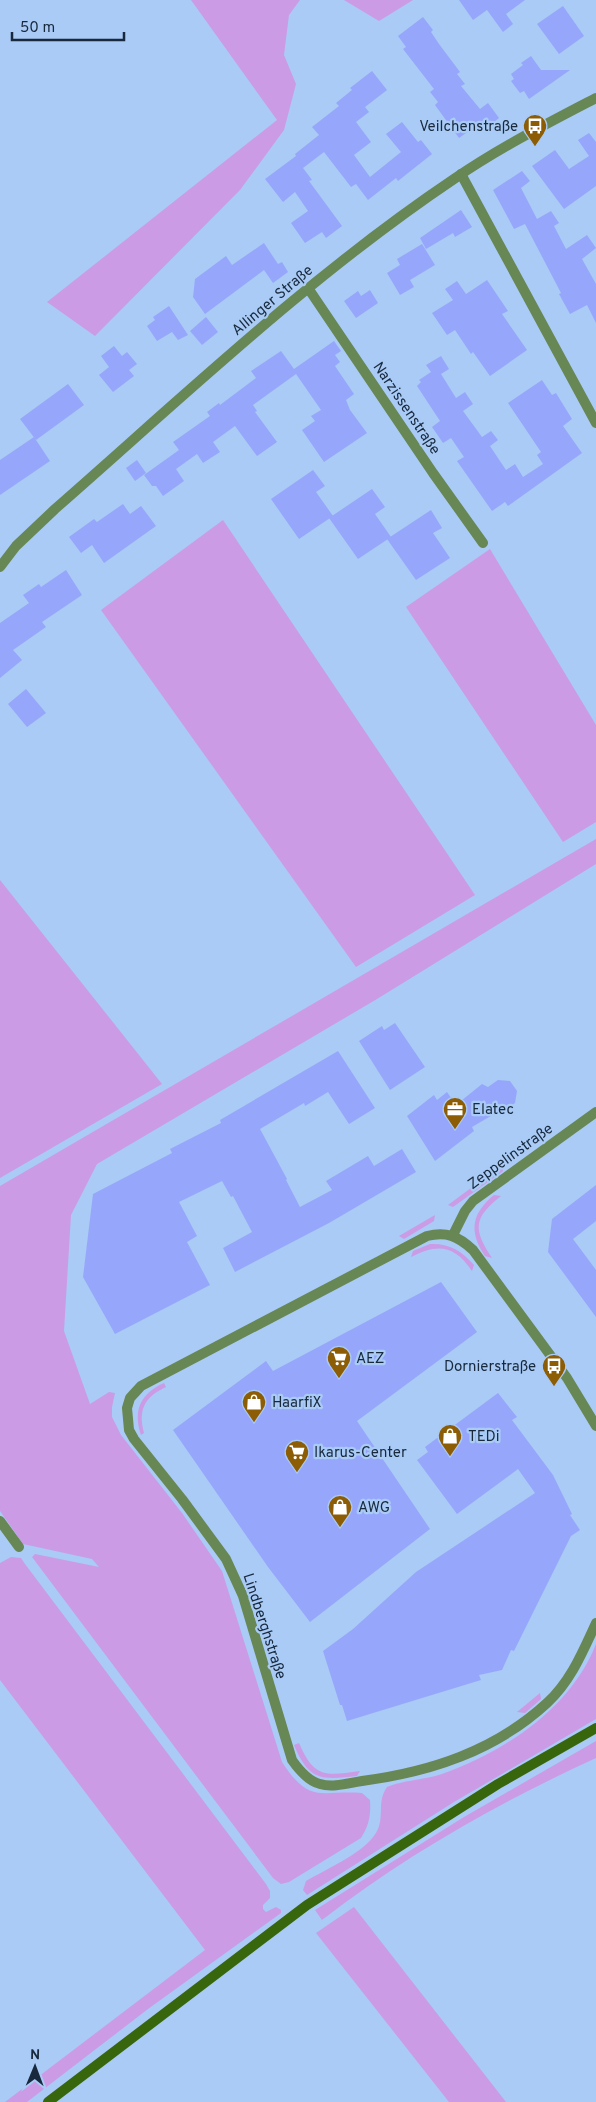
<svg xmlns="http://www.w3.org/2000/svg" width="596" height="2102" viewBox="0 0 596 2102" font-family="Overpass,sans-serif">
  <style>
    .green { fill: #cc9be5 }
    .building { fill: #96a7fb }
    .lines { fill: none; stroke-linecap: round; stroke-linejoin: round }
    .street { stroke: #678754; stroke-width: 10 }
    .secondary { stroke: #38660d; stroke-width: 10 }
    .labels { text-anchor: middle; stroke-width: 4.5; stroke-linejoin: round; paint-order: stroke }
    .poi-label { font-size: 15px; fill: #18293d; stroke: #a9cbf6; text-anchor: start }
    .street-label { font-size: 15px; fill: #18293d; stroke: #a9cbf6 }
  </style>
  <rect width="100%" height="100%" fill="#a9cbf6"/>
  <g class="green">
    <path d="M191,0h109l-11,15 -5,40 12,29 -12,46 -44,60 -145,146 -48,-34 230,-182z"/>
    <path d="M344,0h69l-34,21z"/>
    <path d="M223,520l252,375 -119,72 -255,-357z"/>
    <path d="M490,549l106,176v97l-33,20 -157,-235z"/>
    <path d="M596,839v25l-219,135 -280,165 -26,51 -7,116 26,73 19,-12 6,1 -3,14v10l9,18 61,78 40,58 60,191c28,43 38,28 80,31l8,7c1,15 -1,25 -9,38l-72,44 -8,2 -8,-6 -241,-321 3,-3 64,13 -7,-8 -69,-15 -23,-33v-325z"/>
    <path d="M0,880l162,204 -162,94z"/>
    <path d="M502,1165l1,6 -50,36 -5,-2z"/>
    <path d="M494,1195l7,1c-28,22 -28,33 -9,62l-7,-2c-16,-24 -14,-42 9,-61z"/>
    <path d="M435,1215l-1,6 -30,18 -5,-3z"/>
    <path d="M430,1244c19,-1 32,7 44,21l-2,6c-17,-26 -35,-28 -61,-14l2,-6z"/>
    <path d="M164,1383l2,4c-22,10 -28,23 -22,46l-3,2c-8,-25 -1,-41 23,-52z"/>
    <path d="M11,1557l10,1 4,6 241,320 4,7v7l-7,7v4l3,3 10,-5 5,3v3l-133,96 -121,93h-22l200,-152 -205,-270v-117z"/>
    <path d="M596,1644v75l-142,83 -147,93 -4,-5 3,-9c20,-12 63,-30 72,-52 6,-14 -1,-28 9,-42 17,-7 37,-7 55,-13 64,-23 129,-66 154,-130z"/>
    <path d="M540,1693l1,6 -16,14 -8,-1z"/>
    <path d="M596,1741v17c-96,44 -190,97 -274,162l-7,-10 149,-93z"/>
    <path d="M299,1743c15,35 26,33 61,28l-3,5c-36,4 -48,5 -63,-31z"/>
    <path d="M354,1907l152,195h-57l-133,-169z"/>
  </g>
  <g class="building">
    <path d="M459,0h66l-19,14 7,10 -10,8 -16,-22 -14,10z"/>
    <path d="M563,6l21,30 -25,18 -22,-30z"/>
    <path d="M423,17l10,13 -2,2 8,12 21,28 -3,2 8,10 -4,2 19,23 8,-6 11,15 -10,8 -5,-6 -25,18 -24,-33 3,-3 -8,-10 4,-3 -31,-40 3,-2 -8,-11z"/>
    <path d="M531,56l10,14h29l-41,29 -5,-8 -4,2 -9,-12 3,-2 -3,-5 12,-9 -2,-2z"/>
    <path d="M372,71l15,19 -22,17 4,5 -13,10 15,20 -17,13 16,22 31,-25 -15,-18 16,-12 16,20 3,-2 11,14 -34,27 -2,-3 -28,22 -12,-16 -5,3 -27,-35 -21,16 9,12 -3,1 33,45 -16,12 -4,-6 -17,11 -14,-20 17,-12 -13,-19 -12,10 -18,-23 31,-23 -1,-2 24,-19 -7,-8 27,-21 -3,-3 16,-13 -2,-2z"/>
    <path d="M589,133l7,9v44l-32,23 -32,-43 23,-16 14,19 20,-13 -11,-16z"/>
    <path d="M522,171l8,10 -9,7 16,31 14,-8 8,12 -5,3 12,23 21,-14 9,13 -14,11 14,25v39l-9,-18 -17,9 -11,-20 2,-1 -36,-69 -11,5 -21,-39z"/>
    <path d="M461,210l11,17 -17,10 -2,-4 -27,16 -6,-11z"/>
    <path d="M264,243l14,21 4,-2 6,10 -15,11 -9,-13 -59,44 -12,-17 2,-18 31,-23 6,9z"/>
    <path d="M422,244l13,21 -25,15 4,7 -14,8 -13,-22 13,-8 -3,-6z"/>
    <path d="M487,280l21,31 -6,3 25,36 -37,26 -17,-24 -2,2 -16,-24 -8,5 -15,-22 21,-13 -8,-11 12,-8 9,13z"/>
    <path d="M370,290l8,13 -22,15 -12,-17 14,-10 3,5z"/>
    <path d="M169,306l19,29 -10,5 -6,-8 -15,9 -10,-15 8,-6 -2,-3z"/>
    <path d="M206,317l12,15 -16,13 -12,-14z"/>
    <path d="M334,341l7,10 -6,4 5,7 -5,4 19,28 -8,6 4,10 17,23 -43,29 -22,-32 13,-9 -4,-5 10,-6 -25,-36 -43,31 4,6 -2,1 22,30 -20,14 -22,-30 -22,16 7,10 -17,11 -6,-9 -21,15 8,12 -21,15 -7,-10h-4l-8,-11 35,-25 -6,-8 37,-26 -3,-4 12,-9 1,2 36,-27 -5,-7 30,-20 13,18z"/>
    <path d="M114,346l8,10 5,-4 10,12 -8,6 5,6 -21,16 -14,-17 10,-8 -8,-11z"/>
    <path d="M441,356l8,13 -8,5 15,24 9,-6 8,12 -10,7 19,26 9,-6 7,9 -8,6 16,24 9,-6 8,13 20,-13 -6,-9 4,-3 -33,-49 34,-23 10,15 4,-2 16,26 -9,7 19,27 -74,53 -3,-4 -13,9 -35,-50 7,-4 -13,-19 -8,5 -11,-16 8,-6 -23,-35 4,-4 -2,-2 12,-8 -5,-7z"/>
    <path d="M68,384l16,21 -48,35 -16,-21z"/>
    <path d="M34,437l16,24 -50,34v-35z"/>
    <path d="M137,460l9,13 -11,8 -9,-13z"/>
    <path d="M313,470l12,16 -9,6 17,24 -34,23 -28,-40z"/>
    <path d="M372,489l13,18 -10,7 16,23 -33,22 -29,-41z"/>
    <path d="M123,504l7,10 11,-8 15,20 -52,37 -12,-18 -11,8 -12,-16 25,-18 3,3z"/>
    <path d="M431,510l11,18 -9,5 17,25 -34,22 -29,-41z"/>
    <path d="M66,570l16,25 -40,27 4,5 -33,23 9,10 -22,18v-55l29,-20 -6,-8 16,-11 2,3z"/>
    <path d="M26,689l20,24 -19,14 -19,-23z"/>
    <path d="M395,1023l30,44 -35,23 -31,-49 23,-15 2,4z"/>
    <path d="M338,1051l37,57 -26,16 -21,-32 -23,14 -1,-3 -44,26 27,50 -1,1 14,27 32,-17 -6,-9 42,-25 6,10 28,-17 14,23 -87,51 -94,49 -12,-24 29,-16 -19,-36 -2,1 -9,-16 -43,21 18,34 -10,6 23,43 -95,49 -32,-57 10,-83 79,-41 -2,-4 51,-26 -1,-3z"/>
    <path d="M498,1080l12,1 7,10 -2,12 -10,7h-4l-29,17 2,4 -39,30 -28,-45 27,-21 3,5 10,-8 9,13 26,-21 6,3z"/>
    <path d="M596,1185v36l-23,18 23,31v47l-48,-65 4,-33z"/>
    <path d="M441,1282l36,50 -120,89 73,108 -120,93 -42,-55 -95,-137 93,-69 7,10z"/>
    <path d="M498,1393l19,24 -5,3 41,55 19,39 -2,1 10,15 -9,6 -57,115 -3,-1 -9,20 -23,5 2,5 -134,41 -5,-16h-2l-17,-54 30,-22 63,-57 119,-79 -17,-24 -61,45 -40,-54 11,-8 -3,-5z"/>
  </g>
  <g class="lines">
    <g class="street">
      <path d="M461,174l135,249"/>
      <path d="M308,288l125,185 50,70"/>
      <path d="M0,567l16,-21 39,-37c129,-113 256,-234 399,-330 45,-31 94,-56 142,-81"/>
      <path d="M453,1235l12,-24 8,-10 123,-89"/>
      <path d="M596,1426l-29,-48 -94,-128c-15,-14 -27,-19 -46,-14l-286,150 -11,12 -3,10 2,22 5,9 48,60 44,60 17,37 49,164c7,10 16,21 28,24 13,4 29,-1 42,-3 68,-9 133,-30 185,-78 24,-22 36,-52 49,-80"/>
      <path d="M0,1521l19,26"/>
    </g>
    <path class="secondary" d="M48,2102l259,-197 191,-121 98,-56"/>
  </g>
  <defs>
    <g id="bus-pin" transform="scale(1.25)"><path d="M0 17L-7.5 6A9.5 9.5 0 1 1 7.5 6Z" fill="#8c5d05" stroke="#a9cbf6"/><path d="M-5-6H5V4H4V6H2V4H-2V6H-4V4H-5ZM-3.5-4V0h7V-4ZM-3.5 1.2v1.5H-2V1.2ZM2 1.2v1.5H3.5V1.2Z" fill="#fff"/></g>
    <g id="office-pin" transform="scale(1.25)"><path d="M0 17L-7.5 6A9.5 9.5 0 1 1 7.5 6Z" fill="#8c5d05" stroke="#a9cbf6"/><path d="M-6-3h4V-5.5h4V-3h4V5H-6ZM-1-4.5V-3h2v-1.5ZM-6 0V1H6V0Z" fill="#fff"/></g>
    <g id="supermarket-pin" transform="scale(1.25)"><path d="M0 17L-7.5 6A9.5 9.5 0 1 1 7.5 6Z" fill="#8c5d05" stroke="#a9cbf6"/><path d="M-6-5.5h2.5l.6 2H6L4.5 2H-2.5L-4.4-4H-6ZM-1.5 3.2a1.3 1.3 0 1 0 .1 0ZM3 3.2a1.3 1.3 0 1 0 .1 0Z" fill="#fff"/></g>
    <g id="shop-pin" transform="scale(1.25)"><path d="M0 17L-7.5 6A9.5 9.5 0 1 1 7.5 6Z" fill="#8c5d05" stroke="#a9cbf6"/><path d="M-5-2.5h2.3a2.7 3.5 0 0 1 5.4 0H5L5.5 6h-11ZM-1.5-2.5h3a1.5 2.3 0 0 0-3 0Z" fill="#fff"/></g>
  </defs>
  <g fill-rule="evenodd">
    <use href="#bus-pin" x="535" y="126"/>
    <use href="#office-pin" x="455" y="1109"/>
    <use href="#supermarket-pin" x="339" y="1358"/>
    <use href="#bus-pin" x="554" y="1366"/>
    <use href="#shop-pin" x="254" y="1402"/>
    <use href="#shop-pin" x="450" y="1436"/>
    <use href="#supermarket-pin" x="297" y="1452"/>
    <use href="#shop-pin" x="340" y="1507"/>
  </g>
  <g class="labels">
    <g class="poi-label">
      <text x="518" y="131" text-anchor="end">Veilchenstraße</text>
      <text x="472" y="1114">Elatec</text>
      <text x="356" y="1363">AEZ</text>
      <text x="536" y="1371" text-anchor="end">Dornierstraße</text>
      <text x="272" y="1407">HaarfiX</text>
      <text x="468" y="1441">TEDi</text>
      <text x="314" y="1457">Ikarus-Center</text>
      <text x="358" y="1512">AWG</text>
    </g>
    <g class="street-label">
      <text transform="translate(272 300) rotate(-40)" y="5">Allinger Straße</text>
      <text transform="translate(407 408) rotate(56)" y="5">Narzissenstraße</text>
      <text transform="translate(510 1156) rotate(-36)" y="5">Zeppelinstraße</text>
      <text transform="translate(265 1626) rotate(72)" y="5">Lindberghstraße</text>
    </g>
  </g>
  <g transform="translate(35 2067) rotate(1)" stroke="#a9cbf6" stroke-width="4" paint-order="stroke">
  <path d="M0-4L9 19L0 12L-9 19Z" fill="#18293d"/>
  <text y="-8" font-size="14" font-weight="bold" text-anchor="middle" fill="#18293d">N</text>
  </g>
  <path d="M12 32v8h112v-8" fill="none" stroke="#18293d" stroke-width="2.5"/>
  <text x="20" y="32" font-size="15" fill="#18293d" stroke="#a9cbf6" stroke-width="4" paint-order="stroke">50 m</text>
</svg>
